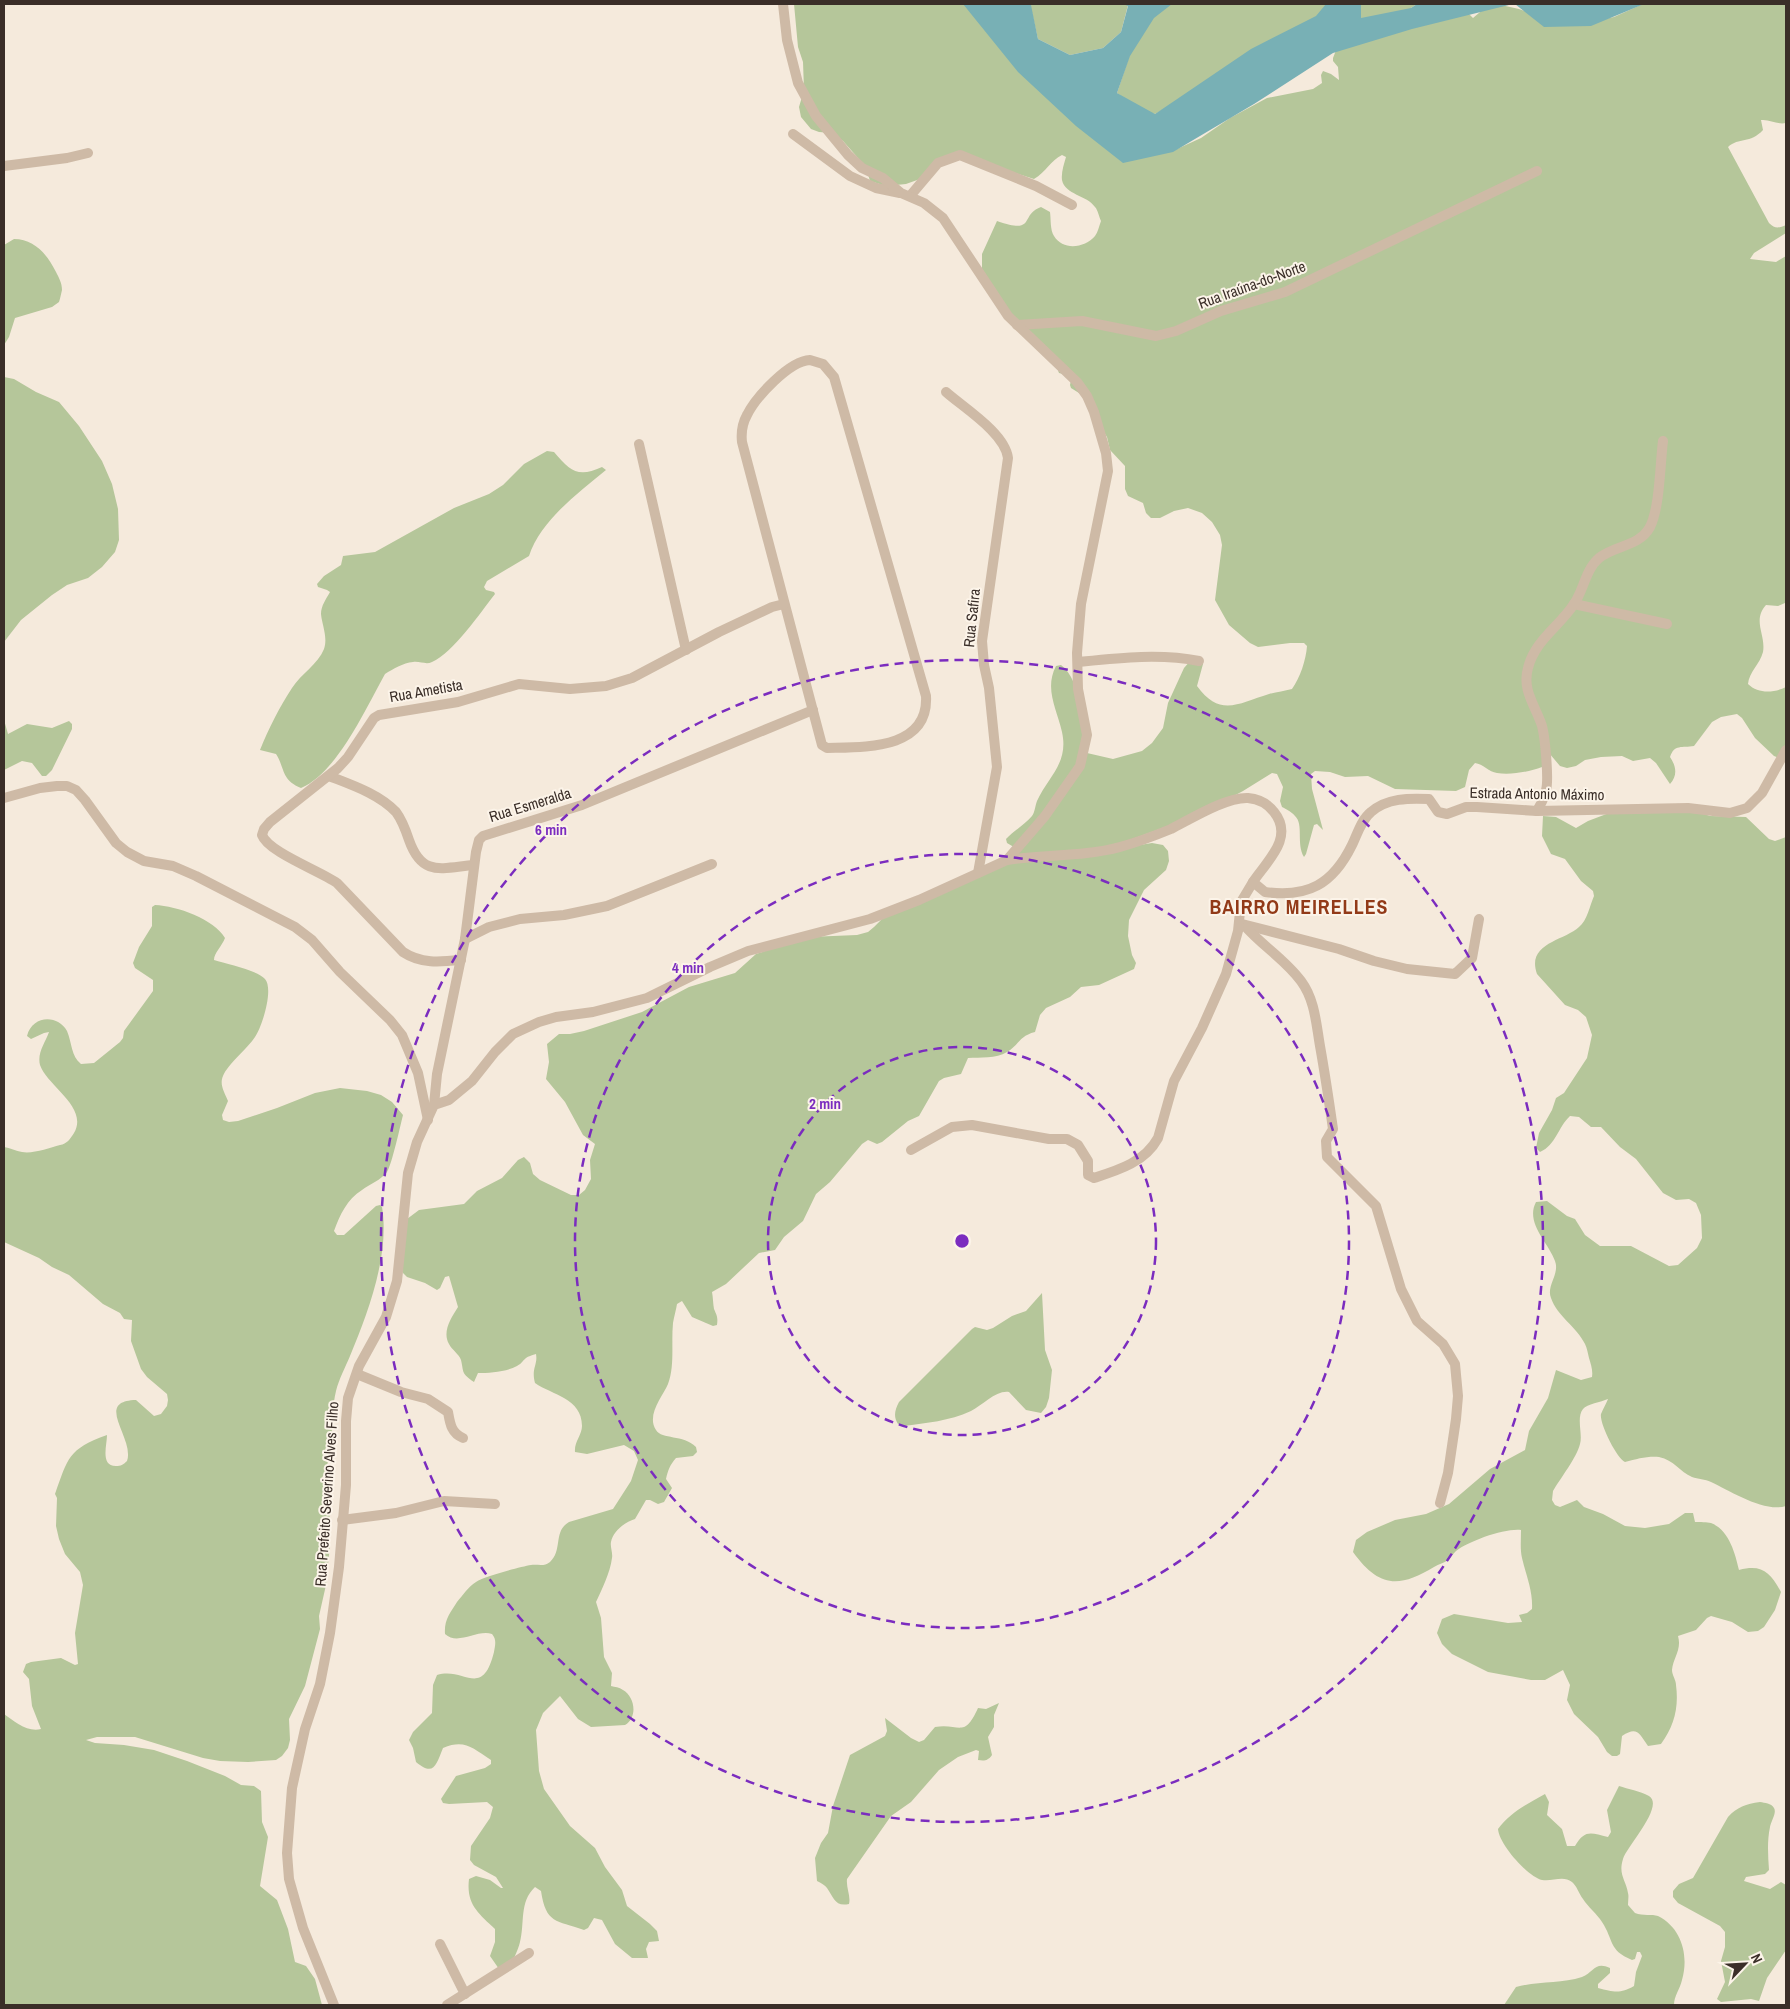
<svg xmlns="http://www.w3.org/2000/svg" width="1790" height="2009" viewBox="0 0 1790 2009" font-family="'Archivo Narrow',sans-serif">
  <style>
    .green { fill: #b5c69a }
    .water { fill: #78b0b5 }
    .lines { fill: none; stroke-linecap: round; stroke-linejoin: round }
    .minor { stroke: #cebaa6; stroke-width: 10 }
    .ring { fill: none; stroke: #7b2cbf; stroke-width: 2.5; stroke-dasharray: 9 6 }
    .labels { text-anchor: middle; stroke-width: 4; stroke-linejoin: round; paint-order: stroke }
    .street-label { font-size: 15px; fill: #3a2e28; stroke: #fcf4e9 }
    .district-label { font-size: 20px; font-weight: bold; letter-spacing: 1px; fill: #923a18; stroke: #fcf4e9 }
    .centre { fill: #7b2cbf; stroke: #fcf4e9; stroke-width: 2.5 }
    .ring-label { font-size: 15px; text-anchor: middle; font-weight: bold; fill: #7b2cbf; stroke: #fcf4e9; stroke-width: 4; stroke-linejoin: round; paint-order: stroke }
  </style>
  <rect width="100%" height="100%" fill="#f5eadc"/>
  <g class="green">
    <path d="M794,4h193l190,145 24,-11 29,-20 37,-20 46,-9 9,-6 -1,-8 2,-4 8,3 8,6 -1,-13 -5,-6v-3l21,-54h63l-6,4 56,4 6,6 13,-11 15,-2 18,4 20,7 46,7 29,-6 29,-13h143v119c-9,2 -16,-4 -25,-3l2,10c-13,14 -24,7 -35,17l41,76c6,6 10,5 17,2v8l-32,20 -4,6 26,3 10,-6v337l-1,10 -7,3 -12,-1c-14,16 0,29 -3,47 -3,12 -14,20 -15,32 10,10 26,9 38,3v59l-7,12 -5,-2 -19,-18 -13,-20 -5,-4 -16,3 -9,5 -18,24c-12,2 -20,-2 -24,11 6,9 8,18 0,27l-14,-21 -6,-5 -17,3 -11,-5 -21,1 -16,3 -9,6 -9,2 -7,-2 -11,-13 -7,14c-13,5 -31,8 -45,6 -8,-1 -14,-9 -22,-10l-6,7 -4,17 -9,4 -61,-2 -27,-13 -23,1 -15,-5 -15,-1 -4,3 1,15 11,41 -6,-6 -3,1 -8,29 -2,3c-8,-13 0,-33 -9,-41 -3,-4 -9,-7 -13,-9l-2,-6 3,-14 -6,-13 -5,-1 -29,18 -45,24 -101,37 55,-9 11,2 5,6 1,10 -3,9 -22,20 -15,30 -1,16 4,19 4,8 -2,6 -35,16 -18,2 -11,10 -24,11 -6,7 -5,17c-16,4 -16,13 -28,20 -11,7 -27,5 -39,6l-7,16 -17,4 -5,3 -20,35 -11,5 -26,21 -5,2 -9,-4 -6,4 -32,38 -14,12 -13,27 -19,16 -9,13 -16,3 -33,31 -14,8c1,5 1,12 2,17 3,7 4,8 3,16l-4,1 -21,-9 -10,-16 -5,3c-1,6 -3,13 -4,19 -2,20 2,42 -5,61 -5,12 -22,31 -12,46 6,10 27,4 40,17l1,5 -4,4 -17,2c-6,7 -8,12 -10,21l6,9 -8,14 -6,2 -8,-4h-4l-11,19c-10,3 -22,12 -24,23 -1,5 2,11 1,16 -2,15 -10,31 -16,44l5,16 3,39 8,16 -1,13c4,1 8,1 12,4 12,7 15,27 2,35l-34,2 -13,-8 -18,-23 -17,17 -7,17 3,41 5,18 26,37 25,22 10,19 17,23 5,16 23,18 7,7 2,10 -10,1 -3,7 2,9h-16l-17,-14 -13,-24 -8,-2 -6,10 -4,2c-28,-10 -38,-6 -43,-39l-6,-4c-16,15 -10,36 -15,55 -2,9 -7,17 -10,26l-11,1 -9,-13 5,-14v-13c-17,-16 -29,-25 -26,-50l7,-3 14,4 11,8h2l-7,-11 -22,-12 -4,-5 1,-14 19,-28 3,-11 -6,-5 -38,2 -6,-1 -2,-4 15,-23 29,-8 6,-4v-4c-19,-12 -26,-21 -48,-12 -7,17 -9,29 -27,14l-3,-14 -4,-8 4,-8 19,-19 1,-28 4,-10c27,-9 45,25 57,-23 1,-7 3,-12 -2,-18 -15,-5 -34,12 -47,0 -1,-14 5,-21 12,-32 6,-7 11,-15 19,-20 9,-6 44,-15 55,-17 7,-1 13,2 19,-3 13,-12 3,-31 19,-40l44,-13 18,-28 7,-21 -4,-9 -10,-6 -37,9 -12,-2c-1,-10 7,-17 7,-26 0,-28 -30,-31 -47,-43 -4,-15 3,-18 1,-29 -15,4 -10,7 -19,12 -11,6 -28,7 -39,7l-4,9c-13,-9 -10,-9 -13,-22 -2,-6 -9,-10 -12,-16 -7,-12 2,-26 9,-37l-9,-31 -4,1 -5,11 -3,2 -12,-7 -18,-6 -4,-4 -1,-23 5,-31 12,-9 45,-6 13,-13 25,-13 16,-18 6,-3 6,6 3,11 7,6 31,15h8l6,-5 6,-11 -1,-19 5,-16 -12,-9 -18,-33 -19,-23 3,-17 -2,-18 12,-10h11l14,-3 58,-19 47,-25 46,-14 21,-19 53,-17 48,-2 11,-3 6,-5 10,-10 135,-67 -12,-7 -1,-4c8,-8 19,-15 26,-23 3,-4 3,-10 5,-15 11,-24 32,-38 25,-69 -5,-23 -18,-43 -6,-66l5,-1c21,16 22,62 26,88l26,6 29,-8 10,-8 11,-15 5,-25 16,-35 7,-8 8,-1 4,5 -6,22c23,32 42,17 72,8 8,-2 15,-3 23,-5 8,-11 14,-29 15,-43l-3,-3h-14l-32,4 -8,-4 -21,-18 -14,-25 7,-55 -2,-10 -8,-13 -10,-9 -14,-5 -14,3 -14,7h-9l-5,-5 -3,-10 -15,-7 -3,-7v-23l-15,-16 -3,-13 -14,-22 -6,-17 -16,-10 -1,-3 2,-9 -13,-3 -5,-14 -37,-36 -35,-54v-15l15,-33c40,14 22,-6 44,-14l9,5c1,7 0,18 4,24 9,15 31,12 41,0 3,-4 4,-10 6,-15 -2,-4 -3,-11 -6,-14 -8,-12 -30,-12 -33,-27 -1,-7 2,-16 4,-23l-4,-2c-11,5 -16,17 -28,24l-66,-21 -22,5 -26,16 -14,5 -20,2 -16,-5 -4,-14 -23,-26 -11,-8 -13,-1 -8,-3 -10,-12 -2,-10 5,-17 -1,-28 -5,-15z"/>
    <path d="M1030,4h93l5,1 -7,27 -18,16 -33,7 -32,-16z"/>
    <path d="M1166,4h168l-8,12 -171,98 -13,-3 -25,-18 19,-57z"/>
    <path d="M14,239c20,0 33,15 42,33 3,6 6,11 6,18 -1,4 -2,9 -3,12l-7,5 -37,11 -6,19 -5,8v-100z"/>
    <path d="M4,377l10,2 22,13 23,10 20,24 23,35 10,23 6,25 1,31 -4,12 -13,15 -14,11 -21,7 -15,10 -31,25 -17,22z"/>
    <path d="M547,451l7,1c16,19 24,26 48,15l4,3c-28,23 -65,50 -77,86l-42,25 -3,6 2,3 8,2 1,2c-15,19 -42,59 -63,68 -6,3 -12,-1 -19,0 -10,1 -20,7 -28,12 -19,34 -48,99 -84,114 -20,-8 -16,-20 -25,-34l-16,-4c9,-22 19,-42 32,-62 9,-14 26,-24 32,-39 4,-12 -2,-24 -3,-35 0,-8 5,-15 9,-22l-3,-2 -9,-3 -1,-3 7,-8 17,-11 2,-9 32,-4 79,-44 35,-14 14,-9 21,-21z"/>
    <path d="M4,720l4,14 19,-10 25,4 17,-7 3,3v5l-20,41 -6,6h-4l-10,-13 -10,-2 -18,9z"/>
    <path d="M1690,809l20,7 36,1 23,22 6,2 11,-4v669c-21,7 -56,-15 -75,-24 -6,-3 -13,-3 -19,-5 -12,-5 -18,-17 -33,-20 -12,-1 -22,2 -34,5 -8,-3 -26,-39 -24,-48 2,-5 5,-10 7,-15 -7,3 -21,5 -25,10 -7,9 0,25 -3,35 -3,13 -20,35 -27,47l-1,9 3,5 5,2 17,-7 7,7 19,7 22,12 20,2 24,-4 16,-11h8l2,9c5,0 12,0 16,1 18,7 24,30 28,47 23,-6 31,2 42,22l-6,18 -11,17 -6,4 -10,1 -16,-10 -21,-6 -4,2 -11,12 -18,6c4,14 -5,22 -6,34 0,5 4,10 4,15 3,23 -2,41 -15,59l-13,2c-9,-13 -11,-20 -26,-10l-2,18 -3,2h-5l-5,-4 -9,-15 -24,-23 -7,-14 3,-15 -7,-15 -18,10h-14l-43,-8 -36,-18 -10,-10 -5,-11 5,-14 12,-5 54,9 14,-1 -3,-7 8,-2 5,-4c1,-18 -6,-34 -10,-51 -2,-9 -1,-18 -1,-28 -16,-2 -52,11 -65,21 -3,3 -5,6 -8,9 -4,3 -9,4 -14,7 -35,21 -55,21 -81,-15l3,-12 11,-8 28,-12 31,-6 23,-10 41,-35 35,-19 4,-19 19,-33 8,-28 25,10 11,-3c1,-7 -1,-12 -3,-19 -1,-4 -2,-10 -4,-14 -8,-17 -28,-28 -34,-46 -5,-12 9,-24 4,-37 -7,-19 -30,-38 -19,-59l11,-1 20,15 8,3 10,16 15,11h31l38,20 9,-1 19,-17 5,-10 -1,-23 -5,-12 -7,-4 -13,1 -13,-7 -27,-34 -16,-12 -19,-20h-10l-12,-10 -9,-1c-12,11 -14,29 -30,36l-4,-4 3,-15 13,-23 4,-12 8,-5 23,-35 5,-23 -6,-18 -8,-7 -13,-5 -28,-31c-11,-31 27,-33 42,-47 8,-6 11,-22 15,-31l-1,-5 -12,-10 -16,-22 -14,-5 -9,-18 1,-20 13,1 20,11 12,-7 29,-11z"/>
    <path d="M155,905c22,1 59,14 70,33 -3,8 -11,15 -11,22 13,4 43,10 51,19 9,10 -3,48 -10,58 -8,12 -27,27 -32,39 -4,9 2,17 5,25l-6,14 1,5 6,2 9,-1 39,-13 38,-15 25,-5 27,3 14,4 11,7 11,13c-3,12 -11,49 -16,57 -6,8 -17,12 -25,18 -15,9 -22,25 -28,41l3,4h7l32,-29 4,-1 2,2c8,47 -14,106 -32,149 -5,12 -11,23 -14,35 -7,29 0,60 -14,87l7,7 1,60 -4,40 -7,31 1,13 -15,57 -16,33 1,21 -2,8 -6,8 -6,4 -28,2 -28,-1 -17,-3 -68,-21h-38l-11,3 9,3 29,2 30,5 33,11 38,15 16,9 13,1 7,5 1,31 6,15 -8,49 17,14 11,29 7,33 11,4 9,13 7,26h-318v-291c10,7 24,19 37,15l-9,-23 -3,-27 -6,-7 3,-8 5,-2 30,-4 14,7 3,-1 -3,-31 8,-48 -3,-13 -15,-18 -6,-15 -3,-13 1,-28 -2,-4c13,-36 13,-45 52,-59 0,10 -7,31 9,31 5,0 7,-1 11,-5 8,-23 -34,-60 9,-61l18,16 7,-2 6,-8 1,-6 -1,-6 -20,-17 -6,-8 -10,-28 1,-21 -8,-1 -4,-6 -17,-9 -34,-29 -17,-8 -13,-9 -35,-16v-95c6,1 12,4 18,5 11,2 27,-4 38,-7 7,-1 10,-6 14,-12 15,-26 -27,-47 -34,-68 -3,-12 5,-22 9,-33l-5,1 -13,6 -4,-3c5,-21 31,-22 40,-5 5,12 4,25 14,33l13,-1 26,-21 3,-4 1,-7 29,-40v-11l-18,-12 -2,-5 6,-16 13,-21v-19z"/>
    <path d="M1042,1293l3,57 7,20 -3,28 -3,9 -5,6 -15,-3 -17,-18c-13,-2 -26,13 -38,19 -22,10 -44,12 -68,15l-5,-2c-5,-8 -3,-14 1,-22l73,-73 3,-2 12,3 6,-2 19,-12 14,-5z"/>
    <path d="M999,1703l-5,12v12l-6,10 4,18c-4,6 -8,6 -14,5l1,-9 -3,-1 -18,7 -19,13 -28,32 -20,14 -44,63c-1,9 4,17 2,25 -14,3 -15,-6 -22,-16 -2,-3 -6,-5 -10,-7l-2,-23 6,-15 7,-10 5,-27 17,-51 35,-19 2,-5 -2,-13 26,20 8,4 5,-2 11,-13c25,-4 29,12 43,-19l8,1z"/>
    <path d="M1619,1786c9,3 21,5 30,10 16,10 -22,50 -26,63 -5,16 3,21 5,34 1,3 0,8 0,12l7,8c8,3 17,1 23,3 24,12 31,40 24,64 -2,9 -8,16 -8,25h-170l12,-18c21,-6 45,-3 66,-10 12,-5 13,-16 28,-9v5l-12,11v4c16,4 22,6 36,-2l2,-14 6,-16 -2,-4h-3l-2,7 -3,1c-24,-10 -18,-20 -30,-38 -5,-8 -14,-15 -19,-23 -4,-5 -6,-13 -11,-17 -9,-7 -20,0 -30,-2 -15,-4 -43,-36 -44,-51 12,-16 29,-25 47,-35l4,8 -2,13 15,14 5,17h8c10,-17 16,-13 33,-9l3,-5 -4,-22z"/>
    <path d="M1760,1802c5,1 11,1 14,6 3,5 -3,13 -4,19 -3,14 -2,29 -1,43l-4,4 -19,3 -2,4 26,8 11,-7 5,3v65l-19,28 -8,23 -8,-2 -30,3 -4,-3 8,-17 -4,-21 4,-14v-15l-5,-6 -42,-23 -5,-6v-6l6,-7 14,-6 35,-61c9,-10 18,-13 32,-15z"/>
  </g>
  <g class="water">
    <path d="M963,4h70l-2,1 7,34 32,16 33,-7 18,-16 7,-26 -5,-2h49l-18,14 -24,38 -13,37 38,21 96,-65 65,-33 10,-12h35v14l50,-10 6,-4h96l-101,25 -79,24 -79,51 -81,48 -50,11 -47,-37 -58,-54z"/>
    <path d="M1515,4h129l-53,22 -47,1z"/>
  </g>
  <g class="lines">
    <g class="minor">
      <path d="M793,134l57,42 26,12 24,5"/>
      <path d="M4,166l63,-8 21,-5"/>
      <path d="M910,196l28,-33 22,-8 76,31 36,19"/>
      <path d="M1017,325l65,-4 74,15 20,-5 45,-20 64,-19 252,-121"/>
      <path d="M810,360l13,4 11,13 92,319c3,54 -62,51 -99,52l-5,-3 -80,-303c-1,-9 0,-18 5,-27 9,-18 42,-54 63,-55z"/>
      <path d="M946,392c18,16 59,41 62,66l-26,183 2,24 5,23 8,79 -19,106"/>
      <path d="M639,444l47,206"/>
      <path d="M1574,604l93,20"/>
      <path d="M1078,662c39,-4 82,-9 121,-1"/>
      <path d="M329,776c23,9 50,18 67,36 6,8 10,19 13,28 13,37 32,28 65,25"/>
      <path d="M4,798l36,-10 17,-2h10l9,4 9,10 31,43 11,9 17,9 29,5 23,10 99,51 17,13 28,32 50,48 12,15 16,38 10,47"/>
      <path d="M1537,811c3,-6 8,-13 9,-21 3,-10 -1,-57 -5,-67 -7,-19 -19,-34 -13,-55 7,-28 31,-41 46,-64 10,-14 11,-34 25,-46 16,-13 40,-11 51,-31 10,-20 10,-63 13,-86"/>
      <path d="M1007,860c38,-6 76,-3 113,-13 18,-5 34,-11 51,-18 20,-10 55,-32 77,-31 11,1 20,6 26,14 21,26 -8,50 -21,70l12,10c43,6 68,-8 87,-47 5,-10 9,-25 19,-33 16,-14 38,-14 58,-13l9,13 9,2 19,-7h11l60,4 151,-3 42,5 17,-5 15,-15 24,-43"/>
      <path d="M1242,924l97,25 35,12 33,8 48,5 17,-16 7,-39"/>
      <path d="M1244,925c17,20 41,34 57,56 14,19 15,42 19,65 5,28 9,55 13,83l-7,12 1,16 49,49 25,83 16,32 26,23 12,20 3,32 -2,23 -8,54 -8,30"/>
      <path d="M465,939l24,-12 31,-8 44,-4 43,-9 105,-42"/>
      <path d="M461,960c-21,2 -40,4 -58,-8l-66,-69c-17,-12 -69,-31 -75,-48l2,-6 6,-7 68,-54 10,-11 26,-39 5,-3 79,-13 61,-18 51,5 36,-3 26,-8 87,-46 53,-25 12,-3"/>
      <path d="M434,1105l3,-31 28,-135 11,-87 3,-12 4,-4 99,-31 231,-95"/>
      <path d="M911,1150l41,-23 20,-2 77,14h18l11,6 10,16v14l6,3c25,-8 51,-16 64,-40l16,-57 28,-53 24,-54 12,-43 3,-29 12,-20"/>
      <path d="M357,1374l44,18 27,7 20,13c2,11 3,21 15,26"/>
      <path d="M342,1520l54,-7 48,-12 51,3"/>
      <path d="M440,1944l25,50"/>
      <path d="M334,2005l-31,-77 -14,-49 -2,-26 5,-65 13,-59 15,-45 10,-51 9,-66 7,-82v-64l2,-23 11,-32 27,-49 11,-36 11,-108 9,-31 17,-37 15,-5 23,-19 23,-29 18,-18 26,-12 17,-5 37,-5 54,-14 63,-31 38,-16 122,-32 49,-19 88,-40 38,-44 35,-50 7,-31 -9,-46 -1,-36 4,-49 27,-133 -2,-18 -12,-41 -7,-16 -10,-14 -69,-66 -65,-98 -19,-15 -23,-10 -18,-15 -21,-10 -14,-13 -32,-39 -18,-33 -11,-43 -4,-36"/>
      <path d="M447,2005l82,-52"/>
    </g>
  </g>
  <g class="ring">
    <circle cx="962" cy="1241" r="194"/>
    <circle cx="962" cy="1241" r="387"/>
    <circle cx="962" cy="1241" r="581"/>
  </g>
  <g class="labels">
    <g class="street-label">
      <text transform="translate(1252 285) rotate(-20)" y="5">Rua Iraúna-do-Norte</text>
      <text transform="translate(972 618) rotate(-84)" y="5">Rua Safira</text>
      <text transform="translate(426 691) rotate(-10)" y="5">Rua Ametista</text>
      <text transform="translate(1537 794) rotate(1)" y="5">Estrada Antonio Máximo</text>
      <text transform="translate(530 805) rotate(-17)" y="5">Rua Esmeralda</text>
      <text transform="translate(327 1494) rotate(-86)" y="5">Rua Prefeito Severino Alves Filho</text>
    </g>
    <g class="district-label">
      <text x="1299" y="914">BAIRRO MEIRELLES</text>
    </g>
  </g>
  <circle cx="962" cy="1241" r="8" class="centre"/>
  <g class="ring-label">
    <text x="551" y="835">6 min</text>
    <text x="688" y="973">4 min</text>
    <text x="825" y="1109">2 min</text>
  </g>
  <rect width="1790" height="2009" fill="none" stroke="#3a2e28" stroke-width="10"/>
  <g transform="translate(1745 1964) rotate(65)" stroke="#fcf4e9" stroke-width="4" paint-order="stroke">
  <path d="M0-4L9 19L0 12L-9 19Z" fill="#3a2e28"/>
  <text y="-8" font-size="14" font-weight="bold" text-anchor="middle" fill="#3a2e28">N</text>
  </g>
</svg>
